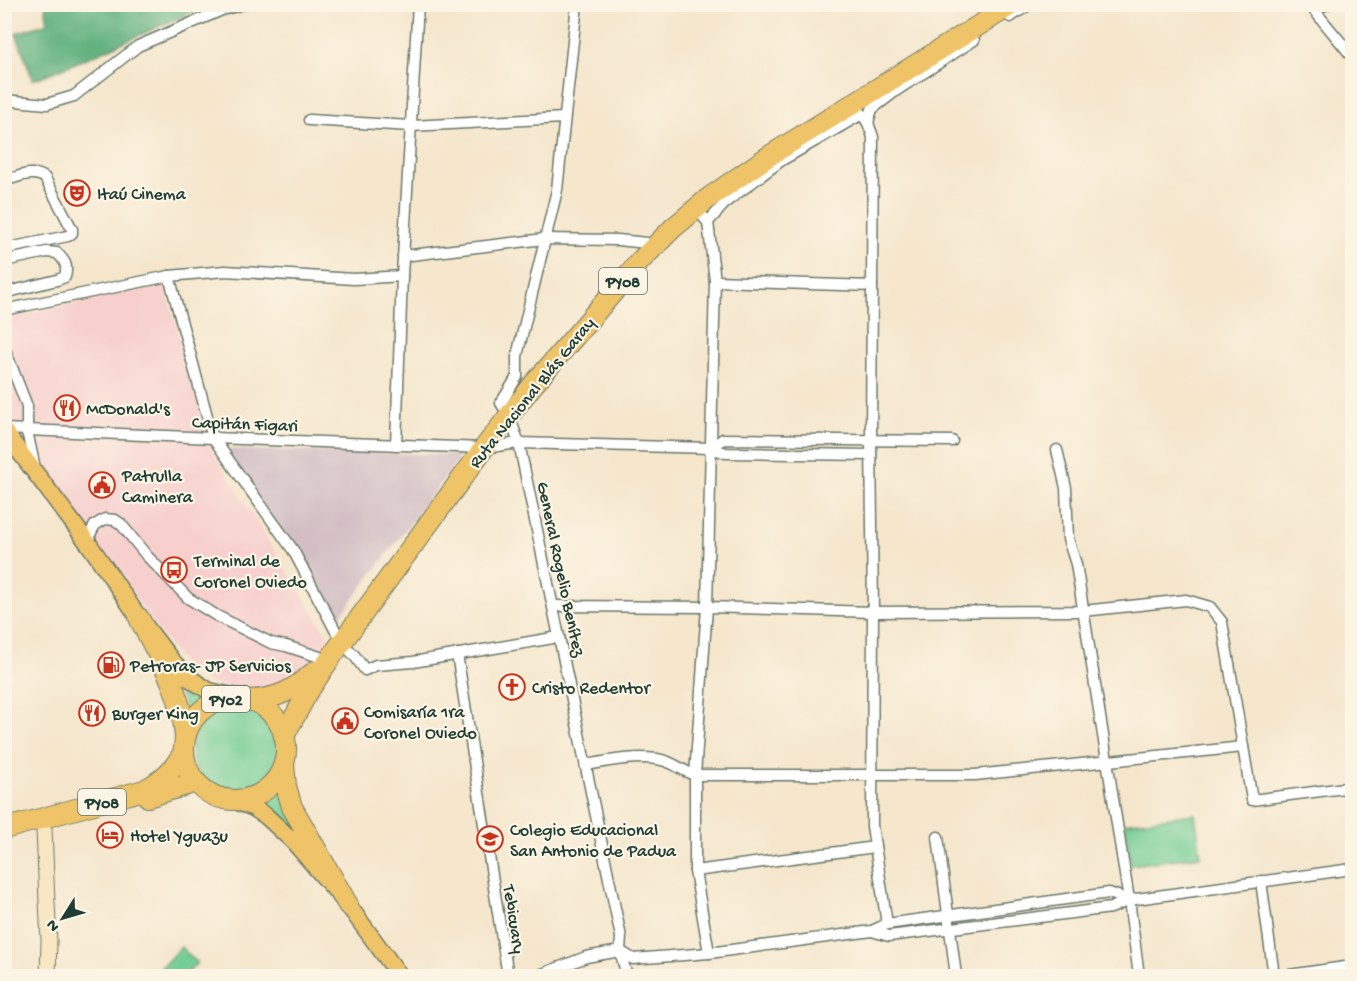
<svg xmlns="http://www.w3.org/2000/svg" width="1357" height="981" viewBox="0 0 1357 981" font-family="'Gochi Hand',sans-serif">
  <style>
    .built { fill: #f7d0ce }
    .industrial { fill: #d2bec4 }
    .green { fill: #74ce95; stroke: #4a8664; stroke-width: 1.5 }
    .forest { fill: #5fb17e; stroke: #3f7759; stroke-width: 1.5 }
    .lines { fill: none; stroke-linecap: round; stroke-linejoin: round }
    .street-casing { stroke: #6a7869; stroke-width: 13 }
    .secondary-casing { stroke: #6a7869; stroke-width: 17 }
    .primary-casing { stroke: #6a7869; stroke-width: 19 }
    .highway-casing { stroke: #6a7869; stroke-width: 22 }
    .street { stroke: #fff; stroke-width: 10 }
    .secondary { stroke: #f9e7c3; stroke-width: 15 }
    .primary { stroke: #efc469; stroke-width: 16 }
    .highway { stroke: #efc469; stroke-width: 20 }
    .labels { text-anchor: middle; stroke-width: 4.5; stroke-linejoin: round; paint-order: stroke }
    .shield { fill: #fcf5e5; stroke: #617469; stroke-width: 1.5 }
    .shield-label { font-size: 16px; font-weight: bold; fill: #1f3d34 }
    .poi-label { font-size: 18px; fill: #1f3d34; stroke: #fcf5e5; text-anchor: start }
    .street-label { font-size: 18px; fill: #1f3d34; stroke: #fcf5e5 }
  </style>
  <rect width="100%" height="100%" fill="#fcf5e5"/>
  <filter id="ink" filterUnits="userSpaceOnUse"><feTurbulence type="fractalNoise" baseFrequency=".0167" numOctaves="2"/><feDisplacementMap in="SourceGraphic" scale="12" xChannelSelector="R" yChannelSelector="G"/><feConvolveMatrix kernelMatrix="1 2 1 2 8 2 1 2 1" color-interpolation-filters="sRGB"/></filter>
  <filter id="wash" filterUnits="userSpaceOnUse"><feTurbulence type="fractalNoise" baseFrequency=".008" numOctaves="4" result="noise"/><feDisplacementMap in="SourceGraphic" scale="24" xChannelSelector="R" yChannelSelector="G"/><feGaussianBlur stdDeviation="1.35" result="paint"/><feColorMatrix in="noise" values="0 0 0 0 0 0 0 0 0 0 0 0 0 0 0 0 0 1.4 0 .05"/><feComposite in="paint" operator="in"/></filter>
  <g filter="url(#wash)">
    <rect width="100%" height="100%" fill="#f5e6cc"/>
    <path class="built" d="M164,282l47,167 120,192 -22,24 -28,21 -37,5 -34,-8 -24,-15 -171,-231 -10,-16v-102z"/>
    <path class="industrial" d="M225,449l237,6 -127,168z"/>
    <g class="green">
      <path d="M170,665l41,32 -13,7 -10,12z"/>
      <circle cx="235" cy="748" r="44"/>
      <path d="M277,784l38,74 -65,-56 14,-4z"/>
      <path d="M1195,814l6,42 -70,9 -6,-42z"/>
      <path d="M181,947l16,16 -13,13h-31z"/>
    </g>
    <path class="forest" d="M45,5v-1l164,1 -136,59 -40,16 -17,-47 32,-10z"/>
  </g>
  <g filter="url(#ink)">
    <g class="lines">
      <g class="street-casing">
        <g id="street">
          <path d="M577,4l-20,186 -40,166v21l-16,26 8,13 10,27 102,494 -1,14 7,25"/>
          <path d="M1309,4l43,52"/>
          <path d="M1314,10l13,-6"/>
          <path d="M1010,17l20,-13"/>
          <path d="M4,100l43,4 27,-8 64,-50 84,-36 22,-6"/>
          <path d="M854,103l14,20 5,14 -2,302 2,173 -1,214 15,98"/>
          <path d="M309,120l102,6 153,-8"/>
          <path d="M868,123l4,-14 25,-19 77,-50"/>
          <path d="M4,181c14,-4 30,-12 41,-3l27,51v4l-4,3 -64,13"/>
          <path d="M696,209l12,13 7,59 -8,326 -12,168v96l14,82"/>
          <path d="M708,222l19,-21 55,-41 80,-46"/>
          <path d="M403,256l141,-17 74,1 38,4"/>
          <path d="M4,261l43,-9 10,1c8,8 11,12 8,24l-8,3 -53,13"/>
          <path d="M169,276l44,162 80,112 49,93 12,12 11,15 11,-5 37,-3 146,-25"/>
          <path d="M715,281l157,5"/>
          <path d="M4,310l165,-34 56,-5 129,8 48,-3"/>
          <path d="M4,347l23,59v25l8,37"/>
          <path d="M4,429l209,9 271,10 35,-5 192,5 15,5 145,2"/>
          <path d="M396,445l6,-169 16,-272"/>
          <path d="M711,448l12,-9 229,2"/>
          <path d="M1057,450l9,38 2,51 8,25 53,336 10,76"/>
          <path d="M91,547l-1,-13 5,-9 10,-6 10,1 6,4 25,31 42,43 29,18 54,27 15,3 43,14"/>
          <path d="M553,606l154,1 166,5 210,-1 103,-11 24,7 12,15 30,178 100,-13"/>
          <path d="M457,654l51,322"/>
          <path d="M586,765c22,-4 58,-11 79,-4 11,3 19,11 30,14h280l268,-28"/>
          <path d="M938,837l18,139"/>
          <path d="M695,871l180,-24"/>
          <path d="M1261,881l13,95"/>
          <path d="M872,931l17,5 222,-28 18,-8 223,-31"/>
          <path d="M537,976l49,-19 34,-6 13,8 76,-6 163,-22 15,-7 222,-31 20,7"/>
          <path d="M1282,976l70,-10"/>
        </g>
      </g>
      <g class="secondary-casing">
        <path id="secondary" d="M41,819l3,10 3,73 2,38 -1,36"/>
      </g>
      <g class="primary-casing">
        <g id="primary">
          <path d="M4,431l87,116 48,71 33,43 17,17 20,13 33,7"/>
          <path d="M230,799l22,8 14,9 28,26 54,63 52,71"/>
        </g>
      </g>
      <g class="highway-casing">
        <g id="highway">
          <path d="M139,618c20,40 43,73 46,119"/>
          <circle cx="235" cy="749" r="51"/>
          <path d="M249,700c30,-1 44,-10 66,-29"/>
          <path d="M284,736l24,-44 21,-32 155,-212 49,-63 107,-124 33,-33 37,-31 59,-41 244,-152"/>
          <path d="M284,764l2,22 6,21 56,98"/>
          <path d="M148,797l48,-15"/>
          <path d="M4,829l140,-39c18,-9 31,-21 40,-39"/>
        </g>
      </g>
      <use href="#street" class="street"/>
      <use href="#secondary" class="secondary"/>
      <use href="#primary" class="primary"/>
      <use href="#highway" class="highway"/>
    </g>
  </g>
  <defs>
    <g id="theatre-ring" transform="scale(1.35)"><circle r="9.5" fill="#fcf5e5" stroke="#c8321e" stroke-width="1.5"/><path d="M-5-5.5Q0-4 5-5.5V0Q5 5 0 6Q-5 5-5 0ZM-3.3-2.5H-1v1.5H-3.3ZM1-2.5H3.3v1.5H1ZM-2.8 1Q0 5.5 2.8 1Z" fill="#c8321e"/></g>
    <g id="restaurant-ring" transform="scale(1.35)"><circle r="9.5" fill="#fcf5e5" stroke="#c8321e" stroke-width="1.5"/><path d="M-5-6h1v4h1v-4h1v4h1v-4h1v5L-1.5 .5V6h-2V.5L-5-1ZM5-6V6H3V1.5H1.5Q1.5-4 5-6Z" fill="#c8321e"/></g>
    <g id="civic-ring" transform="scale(1.35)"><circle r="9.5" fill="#fcf5e5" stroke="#c8321e" stroke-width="1.5"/><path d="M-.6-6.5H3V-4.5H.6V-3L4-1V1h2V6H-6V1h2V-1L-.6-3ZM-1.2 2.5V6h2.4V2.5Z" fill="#c8321e"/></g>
    <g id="bus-ring" transform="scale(1.35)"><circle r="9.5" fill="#fcf5e5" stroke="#c8321e" stroke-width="1.5"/><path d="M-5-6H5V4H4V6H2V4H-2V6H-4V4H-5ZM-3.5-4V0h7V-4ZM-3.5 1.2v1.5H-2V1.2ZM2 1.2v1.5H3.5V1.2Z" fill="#c8321e"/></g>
    <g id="fuel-ring" transform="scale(1.35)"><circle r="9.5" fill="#fcf5e5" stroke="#c8321e" stroke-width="1.5"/><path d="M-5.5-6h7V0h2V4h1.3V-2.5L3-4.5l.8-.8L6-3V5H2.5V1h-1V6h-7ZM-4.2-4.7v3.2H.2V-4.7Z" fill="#c8321e"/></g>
    <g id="church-ring" transform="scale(1.35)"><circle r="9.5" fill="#fcf5e5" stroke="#c8321e" stroke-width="1.5"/><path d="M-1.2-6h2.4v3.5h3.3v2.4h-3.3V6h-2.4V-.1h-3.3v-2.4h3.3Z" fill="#c8321e"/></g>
    <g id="hotel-ring" transform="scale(1.35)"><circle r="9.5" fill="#fcf5e5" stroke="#c8321e" stroke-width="1.5"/><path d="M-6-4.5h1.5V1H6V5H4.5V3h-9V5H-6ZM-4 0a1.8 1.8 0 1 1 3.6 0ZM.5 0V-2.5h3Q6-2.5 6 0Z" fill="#c8321e"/></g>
    <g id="school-ring" transform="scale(1.35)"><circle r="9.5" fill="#fcf5e5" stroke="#c8321e" stroke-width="1.5"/><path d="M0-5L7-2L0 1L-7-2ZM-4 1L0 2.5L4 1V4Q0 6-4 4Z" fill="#c8321e"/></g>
  </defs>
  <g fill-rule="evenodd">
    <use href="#theatre-ring" x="77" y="193"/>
    <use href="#restaurant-ring" x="67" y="408"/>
    <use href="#civic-ring" x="102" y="485"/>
    <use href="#bus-ring" x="174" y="570"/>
    <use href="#fuel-ring" x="111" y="665"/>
    <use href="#church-ring" x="512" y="687"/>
    <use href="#restaurant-ring" x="92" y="713"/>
    <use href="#civic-ring" x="345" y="721"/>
    <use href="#hotel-ring" x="110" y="835"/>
    <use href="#school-ring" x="490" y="839"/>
  </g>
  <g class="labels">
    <g class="shield">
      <rect x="599" y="268" width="48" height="26" rx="4.5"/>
      <rect x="202" y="686" width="48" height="26" rx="4.5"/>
      <rect x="78" y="789" width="48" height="26" rx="4.5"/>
    </g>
    <g class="shield-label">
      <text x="623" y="287">PY08</text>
      <text x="226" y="705">PY02</text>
      <text x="102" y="808">PY08</text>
    </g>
    <g class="poi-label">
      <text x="97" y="199">Itaú Cinema</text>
      <text x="86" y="414">McDonald's</text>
      <text x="122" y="481">Patrulla<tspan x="122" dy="21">Caminera</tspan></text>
      <text x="194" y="566">Terminal de<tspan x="194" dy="21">Coronel Oviedo</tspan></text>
      <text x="130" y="671">Petroras- JP Servicios</text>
      <text x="532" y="693">Cristo Redentor</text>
      <text x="364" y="717">Comisaría 1ra<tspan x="364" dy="21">Coronel Oviedo</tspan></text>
      <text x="112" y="719">Burger King</text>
      <text x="510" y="835">Colegio Educacional<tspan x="510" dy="21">San Antonio de Padua</tspan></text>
      <text x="130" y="841">Hotel Yguazu</text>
    </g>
    <g class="street-label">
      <text transform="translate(531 392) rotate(-51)" y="6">Ruta Nacional Blás Garay</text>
      <text transform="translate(245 423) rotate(2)" y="6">Capitán Figari</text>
      <text transform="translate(562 569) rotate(78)" y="6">General Rogelio Benítez</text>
      <text transform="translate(515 919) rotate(81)" y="6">Tebicuary</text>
    </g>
  </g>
  <rect width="1357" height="981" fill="none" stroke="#fcf5e5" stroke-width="24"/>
  <g transform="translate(63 918) rotate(233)" stroke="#fcf5e5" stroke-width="4.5" paint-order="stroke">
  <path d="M0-4.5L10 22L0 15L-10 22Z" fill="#1f3d34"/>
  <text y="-9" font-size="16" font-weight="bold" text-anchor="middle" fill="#1f3d34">N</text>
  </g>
</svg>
